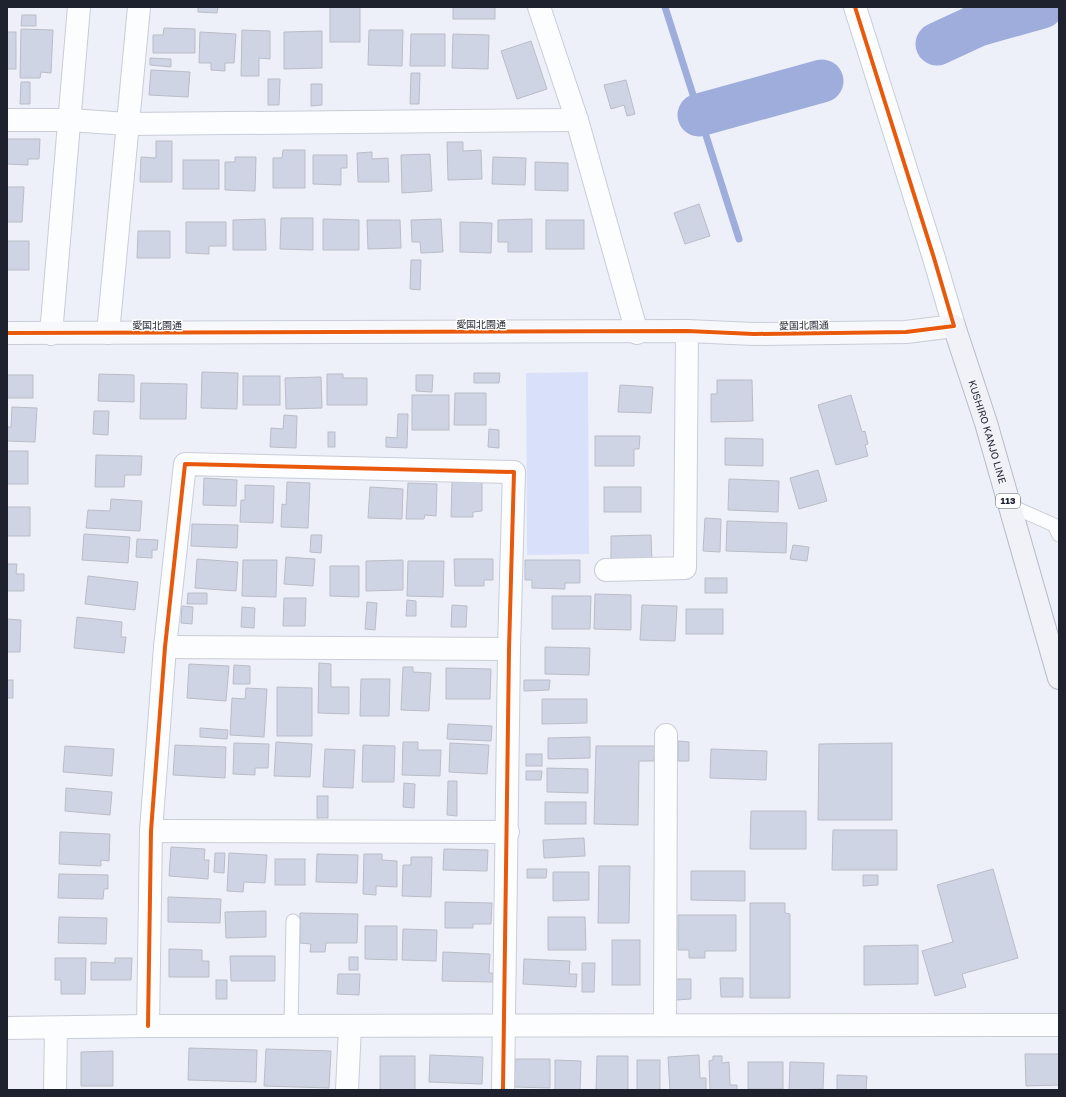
<svg xmlns="http://www.w3.org/2000/svg" width="1066" height="1097" viewBox="0 0 1066 1097" font-family="'Golos Text','Noto Sans JP',sans-serif">
  <style>
    .green { fill: #d9e1fa }
    .lines { fill: none; stroke-linecap: round; stroke-linejoin: round }
    .stream { stroke: #9faddd; stroke-width: 7 }
    .river { stroke: #9faddd; stroke-width: 43 }
    .building { fill: #cfd4e4; stroke: #babdc7 }
    .lane-casing { stroke: #c9cdd7; stroke-width: 15 }
    .street-casing { stroke: #c9cdd7; stroke-width: 24 }
    .secondary-casing { stroke: #c9cdd7; stroke-width: 24 }
    .primary-casing { stroke: #b7bbc8; stroke-width: 24 }
    .lane { stroke: #fcfdfe; stroke-width: 13 }
    .street { stroke: #fcfdfe; stroke-width: 22 }
    .secondary { stroke: #f6f8fb; stroke-width: 22 }
    .primary { stroke: #f0f2f8; stroke-width: 22 }
    .cycleway-casing { stroke: #fff; stroke-width: 6 }
    .cycleway { stroke: #e8590c; stroke-width: 4 }
    .labels { text-anchor: middle; stroke-width: 3; stroke-linejoin: round; paint-order: stroke }
    .shield { fill: #fff; stroke: #62646d; stroke-width: 1 }
    .shield-label { font-size: 9px; font-weight: bold; fill: #1e222e }
    .street-label { font-size: 10px; fill: #1e222e; stroke: #fff }
  </style>
  <rect width="100%" height="100%" fill="#edf0f8"/>
  <path class="green" d="M588,372l1,182 -62,1 -1,-182z"/>
  <g class="lines">
    <path class="stream" d="M665,7l74,232"/>
    <g class="river">
      <path d="M937,44l41,-19 64,-18"/>
      <path d="M699,115l123,-34"/>
    </g>
  </g>
  <g class="building">
    <path d="M198,7h20l-1,6 -19,-1z"/>
    <rect x="330" y="7" width="30" height="35"/>
    <rect x="453" y="7" width="42" height="12"/>
    <path d="M22,15h14v11h-15z"/>
    <path d="M164,28l31,1v24h-42v-18h10z"/>
    <path d="M21,29l32,1 -2,43 -10,-1 -1,6h-20z"/>
    <path d="M242,30l28,1v28l-11,-1v18h-18z"/>
    <path d="M369,30h34l-1,36 -34,-1z"/>
    <path d="M322,31v37l-38,1v-37z"/>
    <rect x="7" y="32" width="9" height="37"/>
    <path d="M200,32l36,2 -2,29h-9v8l-14,-1v-7h-12z"/>
    <path d="M411,34h34v32h-35z"/>
    <path d="M453,34l36,1 -1,34 -36,-1z"/>
    <path d="M531,41l16,48 -30,10 -16,-48z"/>
    <path d="M150,58l21,1v8l-21,-2z"/>
    <path d="M151,70l39,2 -2,25 -39,-2z"/>
    <path d="M411,73h9l-1,31h-9z"/>
    <path d="M268,79h12l-1,26h-11z"/>
    <path d="M626,80l9,34 -8,2 -3,-11 -13,4 -7,-24z"/>
    <path d="M21,82h9v22h-10z"/>
    <path d="M311,84h11v21l-11,1z"/>
    <path d="M7,139h33l-1,20h-11v6l-21,-1z"/>
    <path d="M156,141h16v41h-32l1,-25 15,1z"/>
    <path d="M447,142h16v9l18,-1 1,29 -34,1z"/>
    <path d="M283,150h22v38h-32v-30h9z"/>
    <path d="M372,152v7l16,-1 1,24h-31l-1,-29z"/>
    <path d="M430,154l2,37 -30,2 -1,-38z"/>
    <path d="M313,155h34v13h-6v17l-28,-1z"/>
    <path d="M235,157h21l-1,34 -30,-1v-28h10z"/>
    <path d="M493,157l33,1 -1,27 -33,-1z"/>
    <rect x="183" y="160" width="36" height="29"/>
    <path d="M535,162l33,1v28l-33,-1z"/>
    <path d="M7,187h17l-2,35h-15z"/>
    <path d="M699,204l11,32 -25,8 -11,-31z"/>
    <path d="M281,218h32v32l-33,-1z"/>
    <path d="M265,219l1,31h-33v-30z"/>
    <path d="M323,219l36,1v30h-36z"/>
    <path d="M441,219l2,33 -22,1 -1,-11h-8l-1,-22z"/>
    <path d="M532,219v33h-24v-10h-10v-22z"/>
    <path d="M367,220h33l1,28 -33,1z"/>
    <rect x="546" y="220" width="38" height="29"/>
    <path d="M186,222h40v24h-17v8l-23,-1z"/>
    <path d="M460,222l32,1 -1,30 -31,-1z"/>
    <path d="M138,231h32v27h-33z"/>
    <rect x="7" y="241" width="22" height="29"/>
    <path d="M411,260h10l-1,30 -10,-1z"/>
    <path d="M202,372l36,1 -1,36 -36,-1z"/>
    <path d="M474,373h26l-1,10h-25z"/>
    <path d="M99,374l35,1v27l-36,-1z"/>
    <path d="M327,374h16v4h24v27h-40z"/>
    <rect x="7" y="375" width="26" height="23"/>
    <path d="M416,375h17l-1,17 -16,-1z"/>
    <rect x="243" y="376" width="37" height="29"/>
    <path d="M321,377l1,31 -36,1 -1,-31z"/>
    <path d="M717,380h35l1,41 -42,1v-28h6z"/>
    <path d="M141,383l46,1 -1,35h-46z"/>
    <path d="M620,385l33,2 -2,26 -33,-1z"/>
    <path d="M455,393h31v32h-32z"/>
    <rect x="412" y="395" width="37" height="35"/>
    <path d="M851,395l11,37 3,-1 3,13 -3,1 3,11 -32,9 -18,-60z"/>
    <path d="M12,407l25,1 -2,34 -28,-1v-14h4z"/>
    <path d="M94,411h15l-1,24 -15,-1z"/>
    <path d="M398,414h10l-1,34 -21,-1v-10l11,1z"/>
    <path d="M284,415l13,1 -1,32 -26,-1 1,-19 12,1z"/>
    <path d="M489,429l10,1v18l-11,-1z"/>
    <rect x="328" y="432" width="7" height="15"/>
    <path d="M595,436h45l-1,13h-5v17h-39z"/>
    <path d="M725,438l38,1v27l-38,-1z"/>
    <rect x="7" y="451" width="21" height="33"/>
    <path d="M96,455l46,1 -1,19h-16l-1,12h-29z"/>
    <path d="M818,470l9,31 -28,8 -9,-31z"/>
    <path d="M204,478l33,2 -1,26 -33,-1z"/>
    <path d="M729,479l50,2 -1,31 -50,-2z"/>
    <path d="M452,481h30v30l-9,1v5h-22z"/>
    <path d="M287,482l23,1 -2,45 -27,-1 1,-23 4,1z"/>
    <path d="M408,483l29,1 -1,32 -11,-1 -1,4h-18z"/>
    <path d="M245,485l29,1 -1,37 -33,-1 1,-22h4z"/>
    <path d="M370,487l33,2 -1,30 -34,-1z"/>
    <rect x="604" y="487" width="37" height="25"/>
    <path d="M111,499l31,2 -2,30 -54,-3 2,-18 22,1z"/>
    <rect x="7" y="507" width="23" height="29"/>
    <path d="M705,518l16,1 -1,33 -17,-1z"/>
    <path d="M727,521l60,2 -1,30 -60,-2z"/>
    <path d="M192,524l46,1 -1,23 -46,-2z"/>
    <path d="M84,534l46,3 -2,26 -46,-3z"/>
    <path d="M311,535h11l-1,18 -11,-1z"/>
    <path d="M651,535l1,27 -41,-2v-24z"/>
    <path d="M137,539l21,1 -1,10h-5v8l-16,-1z"/>
    <path d="M793,545l16,2 -2,14 -17,-2z"/>
    <path d="M286,557l29,2 -2,27 -29,-2z"/>
    <path d="M197,559l41,3 -2,29 -41,-3z"/>
    <path d="M454,559h39v21h-9v6h-29z"/>
    <path d="M243,560h34l-1,37 -34,-1z"/>
    <path d="M403,560v30l-37,1v-30z"/>
    <path d="M525,560h55v23h-15v6l-33,-1v-8h-7z"/>
    <path d="M408,561h36l-1,36 -36,-1z"/>
    <path d="M7,564h10l-1,10h8v17h-17z"/>
    <path d="M330,566h29v31l-29,-1z"/>
    <path d="M88,576l50,6 -3,28 -50,-6z"/>
    <rect x="705" y="578" width="22" height="15"/>
    <path d="M188,593h19v11h-20z"/>
    <path d="M595,594l36,1v35l-37,-1z"/>
    <path d="M552,596h39l-1,33h-38z"/>
    <path d="M284,598h22l-1,28h-22z"/>
    <path d="M407,600l9,1v15h-10z"/>
    <path d="M367,602l10,1 -2,27 -10,-1z"/>
    <path d="M452,605l15,1 -1,21h-15z"/>
    <path d="M642,605l35,1 -2,35 -35,-1z"/>
    <path d="M182,606l11,1 -1,17 -11,-1z"/>
    <path d="M242,607l13,1 -1,20 -13,-1z"/>
    <rect x="686" y="609" width="37" height="25"/>
    <path d="M77,617l45,5 -1,15h5l-2,16 -50,-5z"/>
    <path d="M7,619l14,1 -1,32h-13z"/>
    <path d="M545,647l45,1 -1,27 -44,-1z"/>
    <path d="M319,663l12,1v23h18v27l-31,-1z"/>
    <path d="M189,664l40,2 -3,35 -39,-3z"/>
    <path d="M234,665l16,1v18h-17z"/>
    <path d="M403,667h10v5l18,1 -2,38 -28,-1z"/>
    <path d="M446,668l45,1 -1,30h-44z"/>
    <path d="M361,679h29l-1,37h-29z"/>
    <rect x="7" y="680" width="6" height="18"/>
    <path d="M524,680h26l-1,10 -25,1z"/>
    <path d="M277,687l35,1v48h-35z"/>
    <path d="M246,688l21,1 -3,48 -34,-2 2,-37 13,1z"/>
    <path d="M542,699h45v24l-45,1z"/>
    <path d="M448,724l44,2 -1,15 -44,-2z"/>
    <path d="M200,728l28,2 -1,9 -27,-2z"/>
    <path d="M590,737v21l-42,1v-21z"/>
    <path d="M678,741l11,1v19h-11z"/>
    <path d="M276,742l36,2 -2,33 -36,-1z"/>
    <path d="M403,742h15v8h23l-1,26 -38,-1z"/>
    <path d="M234,743l35,1 -1,24h-13v7l-22,-1z"/>
    <path d="M450,743l39,2 -2,29 -38,-2z"/>
    <path d="M892,743v77h-74l1,-76z"/>
    <path d="M175,745l51,2 -1,31 -52,-3z"/>
    <path d="M363,745l32,1 -1,36h-32z"/>
    <path d="M65,746l49,3 -2,27 -49,-4z"/>
    <path d="M596,746h59l-1,15h-15l-1,64 -44,-1z"/>
    <path d="M325,749l30,1 -2,38 -30,-1z"/>
    <path d="M711,749l56,2 -1,29 -56,-2z"/>
    <rect x="526" y="754" width="16" height="12"/>
    <path d="M547,768l41,1v24l-41,-1z"/>
    <path d="M526,771h16l-1,9h-15z"/>
    <path d="M448,781h9v35l-10,-1z"/>
    <path d="M404,783l11,1 -1,24 -11,-1z"/>
    <path d="M66,788l46,4 -2,23 -45,-4z"/>
    <rect x="317" y="796" width="11" height="22"/>
    <rect x="545" y="802" width="41" height="22"/>
    <path d="M751,811h55v38h-56z"/>
    <path d="M833,830h64v40h-65z"/>
    <path d="M60,832l50,2 -1,27 -8,-1v6l-42,-2z"/>
    <path d="M584,838l1,18 -41,2 -1,-18z"/>
    <path d="M171,847l34,2 -1,11h5l-1,19 -39,-3z"/>
    <path d="M444,849l44,1 -1,21 -44,-1z"/>
    <path d="M215,853h10l-1,20 -10,-1z"/>
    <path d="M229,853l38,2 -2,28 -21,-1 -1,10 -16,-1z"/>
    <path d="M317,854l41,1 -1,28 -41,-1z"/>
    <path d="M364,854h18v6l15,1v26l-21,-1v9l-13,-1z"/>
    <path d="M411,857h21l-1,40 -29,-1 1,-31h8z"/>
    <rect x="275" y="859" width="30" height="26"/>
    <path d="M599,866h31l-1,57h-31z"/>
    <path d="M527,869h20l-1,9h-19z"/>
    <path d="M993,869l25,89 -56,16 4,13 -31,9 -13,-45 31,-9 -16,-57z"/>
    <path d="M691,871h54v30l-54,-1z"/>
    <path d="M553,872h36v28l-36,1z"/>
    <path d="M59,874l49,1v14h-4l-1,10 -45,-1z"/>
    <path d="M863,875h15v10l-15,1z"/>
    <path d="M168,897l53,2 -1,24 -52,-1z"/>
    <path d="M445,902l47,1 -1,21h-18v4h-28z"/>
    <path d="M750,903h35v10l5,1v84h-40z"/>
    <path d="M266,911v26l-40,1 -1,-26z"/>
    <path d="M300,913l58,1 -1,29h-31l-1,9h-15l1,-8 -11,-1z"/>
    <path d="M678,915h58v36h-31v7h-16v-8h-11z"/>
    <path d="M59,917l48,1 -1,26 -48,-1z"/>
    <path d="M548,917h37l1,33h-38z"/>
    <path d="M365,926h32v34l-32,-1z"/>
    <path d="M403,929l34,1 -1,31 -34,-1z"/>
    <rect x="612" y="940" width="28" height="45"/>
    <path d="M918,945v39l-54,1v-39z"/>
    <path d="M169,949l33,1v11h7v16h-40z"/>
    <path d="M443,952l47,2 -1,19h4v9l-51,-1z"/>
    <path d="M230,956h45v25h-44z"/>
    <rect x="349" y="957" width="9" height="13"/>
    <path d="M55,958h31l-1,36h-24v-14h-6z"/>
    <path d="M115,958h17l-1,22h-40v-18l24,1z"/>
    <path d="M524,959l46,2 -1,13h8l-1,13 -53,-3z"/>
    <path d="M582,963h13l-1,29h-12z"/>
    <path d="M338,974h22l-1,21 -22,-1z"/>
    <path d="M720,978h23v19h-22z"/>
    <path d="M676,979h15v20l-15,1z"/>
    <rect x="216" y="980" width="11" height="19"/>
    <path d="M189,1048l68,2 -1,32 -68,-2z"/>
    <path d="M266,1049l65,2 -2,37 -65,-2z"/>
    <path d="M113,1051v35h-32v-34z"/>
    <path d="M1025,1054h34v31l-33,1z"/>
    <path d="M430,1055l53,2 -1,27 -53,-2z"/>
    <path d="M699,1055l1,23h6v12h-36l-2,-33z"/>
    <rect x="380" y="1056" width="35" height="34"/>
    <path d="M597,1056h31v34h-32z"/>
    <path d="M713,1056h9v7l7,-1 1,23h7v5h-27l-1,-29 4,-1z"/>
    <path d="M515,1059h35v29l-36,-1z"/>
    <path d="M555,1060l26,1 -1,29h-25z"/>
    <rect x="637" y="1060" width="23" height="30"/>
    <rect x="748" y="1062" width="35" height="27"/>
    <path d="M790,1062l34,1 -1,26 -34,1z"/>
    <path d="M837,1075l30,1 -1,14h-29z"/>
  </g>
  <g class="lines">
    <g class="lane-casing">
      <g id="lane">
        <path d="M1009,505l45,20 5,10"/>
        <path d="M291,1027l2,-106"/>
      </g>
    </g>
    <g class="street-casing">
      <g id="street">
        <path d="M539,7l38,113 60,213"/>
        <path d="M855,7l79,251 20,68"/>
        <path d="M7,120h62l59,4 449,-4"/>
        <path d="M108,333l31,-326"/>
        <path d="M51,334l28,-327"/>
        <path d="M606,570l79,-2 2,-237"/>
        <path d="M165,647l344,2"/>
        <path d="M151,831l357,1"/>
        <path d="M665,1025l1,-290"/>
        <path d="M148,1026l3,-195 14,-184 20,-183 329,8 -5,177 -6,441"/>
        <path d="M7,1028l141,-2 911,-1"/>
        <path d="M55,1090l1,-62"/>
        <path d="M347,1090l3,-64"/>
      </g>
    </g>
    <g class="secondary-casing">
      <path id="secondary" d="M7,333l680,-2 67,3 152,-2 48,-6"/>
    </g>
    <g class="primary-casing">
      <g id="primary">
        <path id="s1" d="M954,326l32,97 73,255"/>
      </g>
    </g>
    <use href="#lane" class="lane"/>
    <use href="#street" class="street"/>
    <use href="#secondary" class="secondary"/>
    <use href="#primary" class="primary"/>
    <g class="cycleway-casing">
      <g id="cycleway">
        <path d="M7,333l680,-2 67,3 152,-2 48,-6 -20,-68 -79,-251"/>
        <path d="M148,1026l3,-195 14,-184 20,-183 329,8 -5,177 -6,441"/>
      </g>
    </g>
    <use href="#cycleway" class="cycleway"/>
  </g>
  <g class="labels">
    <rect class="shield" x="996" y="494" width="24" height="14" rx="3"/>
    <g class="shield-label">
      <text x="1008" y="504">113</text>
    </g>
    <g class="street-label">
      <text x="481" y="328">愛国北園通</text>
      <text x="157" y="329">愛国北園通</text>
      <text transform="translate(804 325) rotate(-1)" y="4">愛国北園通</text>
      <text dy="4" stroke="none"><textPath href="#s1" startOffset="111">KUSHIRO KANJO LINE</textPath></text>
    </g>
  </g>
  <rect width="1066" height="1097" fill="none" stroke="#1e222e" stroke-width="16"/>
</svg>
